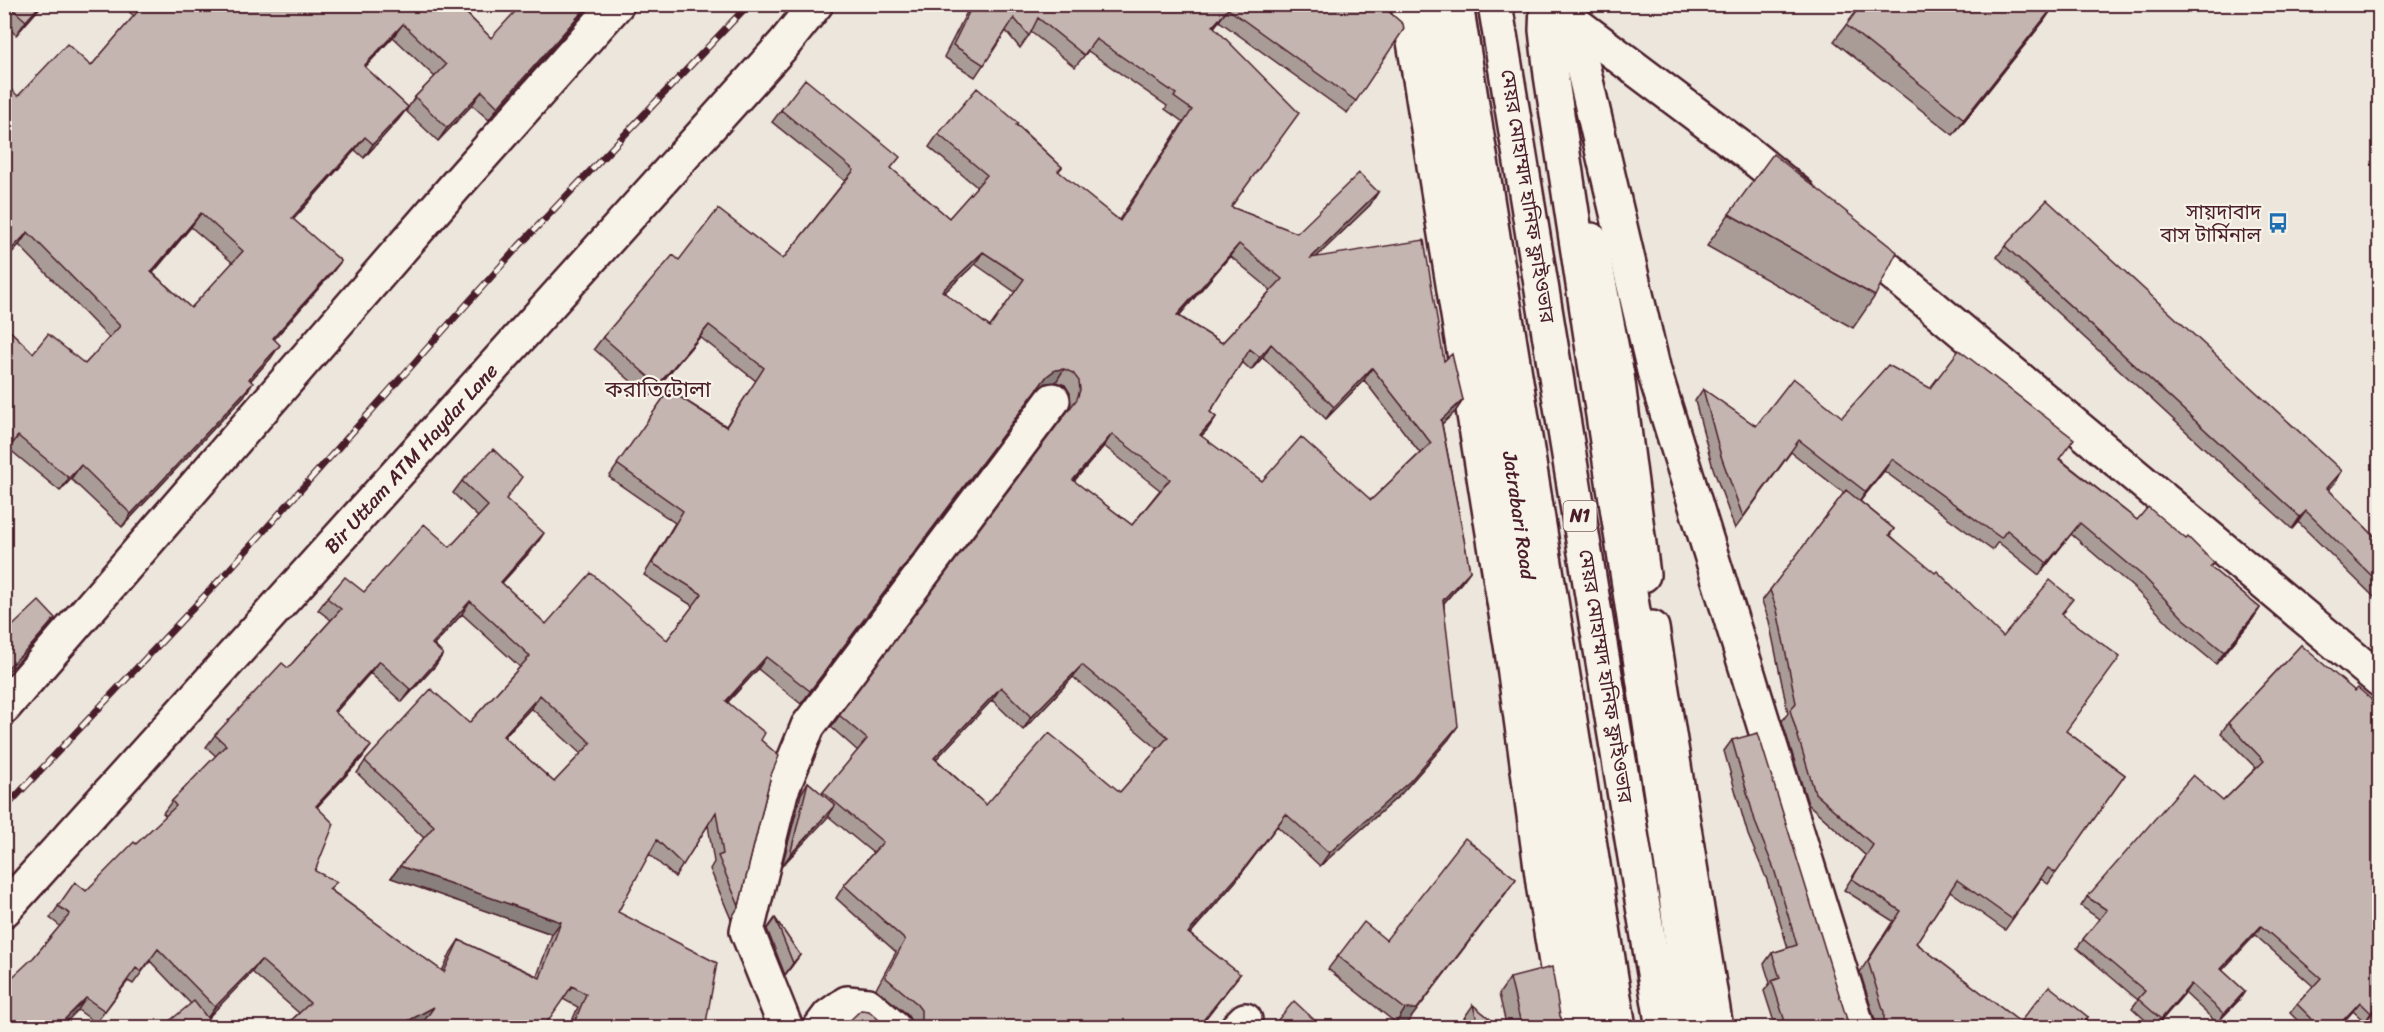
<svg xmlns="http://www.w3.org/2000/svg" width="2384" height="1032" viewBox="0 0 2384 1032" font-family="Sriracha,'Noto Sans Bengali',sans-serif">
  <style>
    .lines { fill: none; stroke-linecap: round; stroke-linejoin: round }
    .street-casing { stroke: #4a1f2b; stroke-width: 38 }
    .primary-casing { stroke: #4a1f2b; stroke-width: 38 }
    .highway-casing { stroke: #4a1f2b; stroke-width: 38 }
    .street { stroke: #f7f3e8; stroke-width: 33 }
    .primary { stroke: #f7f3e8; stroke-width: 33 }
    .highway { stroke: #f7f3e8; stroke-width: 33 }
    .rail-casing { stroke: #4a1f2b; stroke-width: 7 }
    .rail { stroke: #f7f3e8; stroke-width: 4.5; stroke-dasharray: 14; stroke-linecap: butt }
    .wall { fill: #a99c97; stroke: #4a1f2b; stroke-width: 1.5; fill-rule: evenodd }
    .shaded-wall { fill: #897f7b; stroke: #4a1f2b; stroke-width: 1.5 }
    .building { fill: #c4b5b0; stroke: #4a1f2b; stroke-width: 1.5; fill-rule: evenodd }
    .labels { text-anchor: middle; stroke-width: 4.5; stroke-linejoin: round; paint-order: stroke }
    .shield { fill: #f7f3e8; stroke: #7e5f64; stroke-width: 1.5 }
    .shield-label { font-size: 18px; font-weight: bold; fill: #4a1f2b }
    .street-label { font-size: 20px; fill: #4a1f2b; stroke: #f7f3e8 }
    .poi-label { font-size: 20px; fill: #4a1f2b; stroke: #f7f3e8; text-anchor: end }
    .quarter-label { font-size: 22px; fill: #4a1f2b; stroke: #f7f3e8 }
  </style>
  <rect width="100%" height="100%" fill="#ece6dd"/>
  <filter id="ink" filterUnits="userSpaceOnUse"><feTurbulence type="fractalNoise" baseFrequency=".0167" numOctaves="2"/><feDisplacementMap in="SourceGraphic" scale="12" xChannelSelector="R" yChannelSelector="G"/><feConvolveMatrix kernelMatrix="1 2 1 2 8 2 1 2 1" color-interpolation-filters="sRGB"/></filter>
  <g filter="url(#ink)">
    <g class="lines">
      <g class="street-casing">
        <g id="street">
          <path d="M1572,21l82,350 204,657"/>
          <path d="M1572,21l173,130 53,43"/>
          <path d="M1854,241l526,439"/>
          <path d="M4,707l454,-524 159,-179"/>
          <path id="s1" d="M4,910l780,-866 32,-40"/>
          <path d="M786,1028l-39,-97 34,-139 27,-66 245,-326"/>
          <path d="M820,1028l9,-12 18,-13 21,2 26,23"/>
          <path d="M1237,1028l8,-8"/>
        </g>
      </g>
      <g class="primary-casing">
        <g id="primary">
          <path id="s2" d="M1431,4l82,467 49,336 37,221"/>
          <path d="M1591,240l26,135 26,200"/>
          <path d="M1652,628l64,400"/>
        </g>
      </g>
      <g class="highway-casing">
        <g id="highway">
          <path d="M1408,4l104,647 32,239 23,138"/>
          <path d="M1456,4l163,1024"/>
          <path d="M1495,4l168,1024"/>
          <path d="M1547,4l-1,26 5,45 122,798 20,155"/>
        </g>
      </g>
      <use href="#street" class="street"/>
      <use href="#primary" class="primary"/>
      <use href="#highway" class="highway"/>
      <g class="rail-casing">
        <path id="rail" d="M4,809l224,-238 290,-324 231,-243"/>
      </g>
      <use href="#rail" class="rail"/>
    </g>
    <g class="wall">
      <path d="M4,4h39l-27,31 -12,-11z"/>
      <path d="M120,4h337l34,34 100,-34 -102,116 -17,-15 -34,36 -32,-30 9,-14 20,-20 -42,-40 -28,30 43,40 -10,13 -34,38 -9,-8 -62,70 48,41 -10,13 -57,65 -3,19 -20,22 -7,16 -122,131 -51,-48 -11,12 -51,-42 -5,5v-129l29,28 52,11 24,-26 -90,-93 -1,-149 73,-30 43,-50zM191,227l42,36 -42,45 -38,-35z"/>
      <path d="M971,4h409l-24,97 -9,12 -128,-92 -5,6 17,180 66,26 81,-41 -8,13 -54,52 128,104 19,39 -8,12 -13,12 28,147 -9,12 -17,20 5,136 -48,55 -81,72 -43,-40 -42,56 -45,52 50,40 -42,54h-286v-5l-5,-9 -31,-25 20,-37 -60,-54 8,-13 29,-32 -45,-37 -46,50 19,-72 7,-12 14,12 36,-43 -27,-24 238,-318 2,-6 -1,-10 -5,-8 -9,-3 -10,1 -8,6 -237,315 -43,-35 -30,33 33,38 10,35 -32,131 -8,13 -21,-50 4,-7 -6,-37 -33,52 -26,-23 -31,58 87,116h-136l9,-21 -15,-8 -139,21 -14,8h-127l16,-15 -47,-41 -45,46 -16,-14 -41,-43 -17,23 -5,-3 -32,42 -18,-13 -44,-53 26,-31 -10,-8 25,-36 11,9 80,-75 -3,-3 9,-12 44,-45 -10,-9 9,-12 73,-67 43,-48 -13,-10 9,-12 37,-6 86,-45 28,-30 -25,-24 9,-12 44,18 30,46 -34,38 44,41 121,16 26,-34 -49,-31 31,-52 -66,-46 60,-87 57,36 30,-45 -56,-44 -51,60 -55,-48 9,-12 76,-77 104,-1 62,-78 -73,-59 9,-12 111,59 57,49 28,-31 -48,-40 9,-13 79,-9 45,42 -4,5 61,48 64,-98 -18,-13 2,-3 -79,-55 -13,16 -44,-35 -11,16 -14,-17 -31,46 -31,-20zM1230,256l41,34 -49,53 -43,-27zM975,264l40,28 -25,35 -46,-34zM1263,357l63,62 38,-39 56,73 -49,47 -109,-19 -61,-45 6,-6 9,-13 -6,-5 32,-50 9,8zM1104,446l56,44 -28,35 -58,-44zM462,614l58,53 -51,56 -104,38 -8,12 67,65 -24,28 -9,12 161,56 -15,42 -78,-36 -8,12 -9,19 -111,-81 -16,-19 2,-64 45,-49 -27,-45 35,-40 32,29 33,-36 8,-12 -9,-9zM1073,677l85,72 -38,43 -134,13 -50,-46 56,-59 31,30zM531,708l50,46 -27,28 -50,-45z"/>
      <path d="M2054,6l-11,16 -90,113 -119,-94 12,-16z"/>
      <path d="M1729,214l146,82 -22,32 -146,-82z"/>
      <path d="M2005,246l337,225 -14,18 51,52v53l-4,4 -77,-76 -6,7 -295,-272z"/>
      <path d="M1703,389l53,37 86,-9 218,42 77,61 73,47 50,41 -8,12 -36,44 -41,-34 -40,-41 -64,-55 -32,41 -41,-33 -6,8 -108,-79 -24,30 34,28 -4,6 113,102 63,-27 -4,4 4,117 59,44 -77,109 -7,-5 -36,51 -55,-39 -34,52 104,79 68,-5 -7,11h-205v-5l-16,-51 33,-51 -49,-31 22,-34 -58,-52 -26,-83 6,-8 -19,-92 -7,-20 82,-108 -53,-41 -56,77 -22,-61 -18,-67z"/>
      <path d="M2301,645l78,360 -14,17 -12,-11 -15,17h-33l-15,-15 7,-9 16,-18 -58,-51 -33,35 23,21 -6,9 -22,23 -32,-30 -31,35 -22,-20 6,-8 -61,-52 22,-29 -18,-13 6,-9 136,-96 33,-33 -35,-35 7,-10z"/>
      <path d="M1732,740l116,283 3,5h-75l-12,-37 6,-8 -6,-19 8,-11 16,-5 -21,-68 -19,-45 -24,-84z"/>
      <path d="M1506,893l-99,130h-11l-68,-54 10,-13 48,-16z"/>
      <path d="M775,918l25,37 -15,20 -18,-46z"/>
      <path d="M1510,978l50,38 4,8 7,4h-64l-8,-34z"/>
      <path d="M1473,1005l28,23h-38l-1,-7z"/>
    </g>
    <g class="shaded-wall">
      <path d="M41,4h2l-27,31 10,-14z"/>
      <path d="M589,4h2l-102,116 9,-13z"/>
      <path d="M2054,6l-11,16 -90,113 11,-16z"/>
      <path d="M1228,9l-9,12 -14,18 8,-13z"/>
      <path d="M403,24l-10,13 -39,42 10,-13z"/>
      <path d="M482,91l-10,14 -34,36 9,-13z"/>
      <path d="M408,107l-10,13 -34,38 9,-14z"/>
      <path d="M365,137l-10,13 -73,82 10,-14z"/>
      <path d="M1378,192l-8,13 -67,65 8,-12z"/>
      <path d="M201,213l-10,14 -49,58 9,-13z"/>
      <path d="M28,232l-9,13 -15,16v-4z"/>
      <path d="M1239,244l-9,12 -61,71 8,-12z"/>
      <path d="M983,252l-8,12 -42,39 9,-12z"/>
      <path d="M341,261l-10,13 -67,77 9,-13z"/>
      <path d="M709,325l-9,12 -51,60 9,-12z"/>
      <path d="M1271,344l-8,13 -12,13 9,-13z"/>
      <path d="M280,345l-9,13 -31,34 9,-13z"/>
      <path d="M1372,368l-8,12 -38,39 8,-12z"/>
      <path d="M1064,369l-8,13 -10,1 -8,6 -237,315 246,-328 8,-6z"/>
      <path d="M253,383l-9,13 -122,131 9,-13z"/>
      <path d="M1463,400l-8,12 -22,20 8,-12z"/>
      <path d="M1216,417l-9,13 -16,17 9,-12z"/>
      <path d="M1112,434l-8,12 -40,47 9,-13z"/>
      <path d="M18,436l-9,13 -5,5v-2z"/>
      <path d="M1892,459l-8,12 -26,33 8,-12z"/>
      <path d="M81,465l-10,14 -11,12 9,-13z"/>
      <path d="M2342,471l-7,12 -16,16 8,-11z"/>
      <path d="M2306,511l-8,11 -6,7 8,-12z"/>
      <path d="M2080,523l-9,11 -32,41 8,-12z"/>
      <path d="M544,533l-8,12 -44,49 9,-12z"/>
      <path d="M1470,571l-9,12 -26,30 8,-13z"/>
      <path d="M470,601l-8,13 -38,42 8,-12z"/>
      <path d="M2260,608l-8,12 -36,44 8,-12z"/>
      <path d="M55,618l-8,11 -26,30 -17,16v-4z"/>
      <path d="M443,654l-8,12 -33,36 9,-12z"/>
      <path d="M766,657l-8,12 -41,44 9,-12z"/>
      <path d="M379,661l-9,12 -45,51 9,-13z"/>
      <path d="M1082,665l-9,12 -50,53 8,-13z"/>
      <path d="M1001,687l-9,13 -66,70 8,-12z"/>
      <path d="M540,695l-9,13 -37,40 9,-12z"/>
      <path d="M1458,726l-9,13 -48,55 -81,72 9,-13z"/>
      <path d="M371,746l-9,12 -55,60 9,-12z"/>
      <path d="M835,805l-7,12 -46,49 8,-11z"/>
      <path d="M1286,814l-51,68 -55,63 8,-12z"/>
      <path d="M400,866l161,56 -9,12 -161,-56z"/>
      <path d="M1516,879l-109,144h-11l9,-14z"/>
      <path d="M2261,926l-6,9 -40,43 6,-9z"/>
      <path d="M800,955l-8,11 -7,9 8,-12z"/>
      <path d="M261,960l-9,12 -46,48 9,-13z"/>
      <path d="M1240,974l-42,54h-1z"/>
      <path d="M2191,984l-6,9 -30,35 6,-9z"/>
      <path d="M2245,991l-6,9 -22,23 7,-9z"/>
      <path d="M86,998l-8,12 -18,18h-4z"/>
      <path d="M2360,1002l-7,9 -15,17h-2z"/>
      <path d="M2379,1003v2l-14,17 6,-9z"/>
      <path d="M434,1007l-8,13 -16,8h-15z"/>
    </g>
    <g class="building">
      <path d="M4,4h37l-15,17 -17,-15 -5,5z"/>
      <path d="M144,4h313l34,34 31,-34h67l-91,103 -16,-16 -35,37 -32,-31 31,-32 -43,-41 -39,42 44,41 -35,37 -8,-7 -73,81 49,43 -68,77 7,7 -31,34 4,4 -122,131 -50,-49 -12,13 -51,-42 -14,16v-127l29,28 15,-19 37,30 35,-38 -92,-94 -24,25v-174l14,13 49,-52 24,22zM201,213l42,38 -52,57 -40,-36z"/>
      <path d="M973,4h407l23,20 1,5 -48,72 -128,-92 -15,17 86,87 -68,94 66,26 62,-60 19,19 -67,66 113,-18 20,121 8,-7 11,46 -22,20 29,151 -27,29 15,126 -48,55 -81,72 -43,-39 -43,56 -55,63 52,41 -43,54h-280l4,-8v-10l-6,-8 -30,-25 20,-37 -61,-55 39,-43 -60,-50 44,-53 -28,-24 238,-316 3,-9 -1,-9 -6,-8 -9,-4 -9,1 -8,6 -237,315 -44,-34 -40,44 39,32 -4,7 18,16 -8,19 -32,131 -21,-50 5,-2 -7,-42 -33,53 -26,-25 -39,72 99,51 -12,65h-133l14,-34 -14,-8 -29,42h-124l15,-21 -39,21h-112l27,-25 -49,-43 -46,47 -57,-58 -17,23 -5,-4 -31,43 -19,-13 -30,30h-52v-43l30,-28 36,-43 -12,-8 17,-24 11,9 48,-49 2,2 40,-38 -4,-5 54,-56 -11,-10 67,-72 6,5 53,-59 -14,-11 18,-21 19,15 60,-68 26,23 38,-41 -26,-25 31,-32 29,28 -16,22 38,34 -43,49 45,42 45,-51 76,67 35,-46 -50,-31 31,-52 -66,-47 52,-74 57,37 38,-59 -55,-43 -51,60 -55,-48 70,-82 6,5 39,-51 65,50 71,-89 -73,-60 24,-31 95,78 -9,11 58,50 38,-43 -49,-41 39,-46 41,35 -2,2 46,42 -4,4 62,50 72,-111 -18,-13 2,-3 -80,-55 -12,16 -46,-37 -9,18 -15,-18 -30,47 -31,-20zM1239,244l43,35 -60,64 -45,-28zM983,252l41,27 -34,48 -48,-36zM1271,344l63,63 38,-39 59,75 -60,57 -70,-63 -39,44 -62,-46 16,-18 -6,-5 40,-63 10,8zM1112,434l58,45 -38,46 -59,-45zM470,601l60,55 -61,67 -38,-34 -66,72 69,65 -34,40 161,56 -21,56 -81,-38 -15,32 -115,-83 8,-7 -22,-11 19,-47 -18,-18 55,-60 -37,-35 45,-50 32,29 32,-36 -11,-10zM1082,665l86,72 -48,55 -71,-59 -63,72 -52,-47 67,-71 30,30zM540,695l51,48 -37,39 -51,-46z"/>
      <path d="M1862,4h191l1,2 -90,113 -118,-94z"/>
      <path d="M1773,154l124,98 -22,44 -146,-82z"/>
      <path d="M2047,200l295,271 -15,17 52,53v42l-73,-72 -6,6 -295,-271z"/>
      <path d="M1959,350l115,89 -15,20 78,61 11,-13 38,32 2,-2 26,26 -4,4 50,41 -36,44 -41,-34 -39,-41 -64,-54 -33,40 -40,-33 -6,8 -109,-79 -26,33 -67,-52 -56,77 -22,-61 -18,-67 53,37 37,-48 49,39 46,-52 42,23z"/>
      <path d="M1846,490l48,39 -5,6 46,38 2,-2 66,66 47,-57 23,19 -12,15 59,43 -54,74 59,44 -69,98 -8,-5 -36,51 -55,-39 -41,63 104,79 29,-36 39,31 -8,11h-199l3,-6v-10l-16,-51 33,-50 -49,-32 21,-34 -58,-52 -25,-83 6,-7 -19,-93 -7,-20z"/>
      <path d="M39,601l16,17 -26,30 -25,23v-37z"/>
      <path d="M2301,645l54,46 3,-3 21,18v297l-8,10 -11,-11 -24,26h-15l-24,-24 24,-26 -60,-52 -40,43 24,22 -21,23 -33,-30 -30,35 -23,-20 7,-8 -62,-52 24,-29 -20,-13 106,-122 30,26 41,-40 -36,-38z"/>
      <path d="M1758,733l90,290 3,5h-64l-15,-47 8,-3 -8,-25 25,-8 -23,-76 -18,-45 -24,-84z"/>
      <path d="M808,782l27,23 -45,50z"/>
      <path d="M1465,838l51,41 -99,130h-12l-67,-53 26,-34 22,18z"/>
      <path d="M4,864l6,9 -6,4z"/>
      <path d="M775,918l25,37 -7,8z"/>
      <path d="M1552,967l8,49 4,8 7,4h-49l-12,-50z"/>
      <path d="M194,1001l21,27h-54z"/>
      <path d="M1294,1001l29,27h-52z"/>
      <path d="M1473,1005l28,23h-22z"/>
      <path d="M861,1010l8,1 19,17h-46z"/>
    </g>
  </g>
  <defs>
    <g id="bus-bare" transform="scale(1.62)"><path d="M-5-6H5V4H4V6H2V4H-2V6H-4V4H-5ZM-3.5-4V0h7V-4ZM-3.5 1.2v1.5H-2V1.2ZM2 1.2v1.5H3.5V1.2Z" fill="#1f6fb2" stroke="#f7f3e8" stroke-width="2.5" paint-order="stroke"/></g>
  </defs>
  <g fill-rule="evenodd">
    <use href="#bus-bare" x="2278" y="223"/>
  </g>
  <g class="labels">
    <rect class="shield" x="1563.5" y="501" width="33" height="30" rx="4.5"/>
    <g class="shield-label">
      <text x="1580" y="522">N1</text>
    </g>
    <g class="street-label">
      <text transform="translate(1528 196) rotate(81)" y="7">মেয়র মোহাম্মদ হানিফ ফ্লাইওভার</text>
      <text dy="7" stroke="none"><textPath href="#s1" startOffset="608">Bir Uttam ATM Haydar Lane</textPath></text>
      <text dy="7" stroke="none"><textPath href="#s2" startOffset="519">Jatrabari Road</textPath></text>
      <text transform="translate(1606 676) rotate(81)" y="7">মেয়র মোহাম্মদ হানিফ ফ্লাইওভার</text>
    </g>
    <g class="poi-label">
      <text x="2261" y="219">সায়দাবাদ<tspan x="2261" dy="23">বাস টার্মিনাল</tspan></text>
    </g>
    <g class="quarter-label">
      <text x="658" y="397">করাতিটোলা</text>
    </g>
  </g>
  <rect width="2384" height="1032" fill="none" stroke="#f7f3e8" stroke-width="24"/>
  <rect x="12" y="12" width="2360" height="1008" fill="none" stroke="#4a1f2b" stroke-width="2" filter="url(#ink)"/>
</svg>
